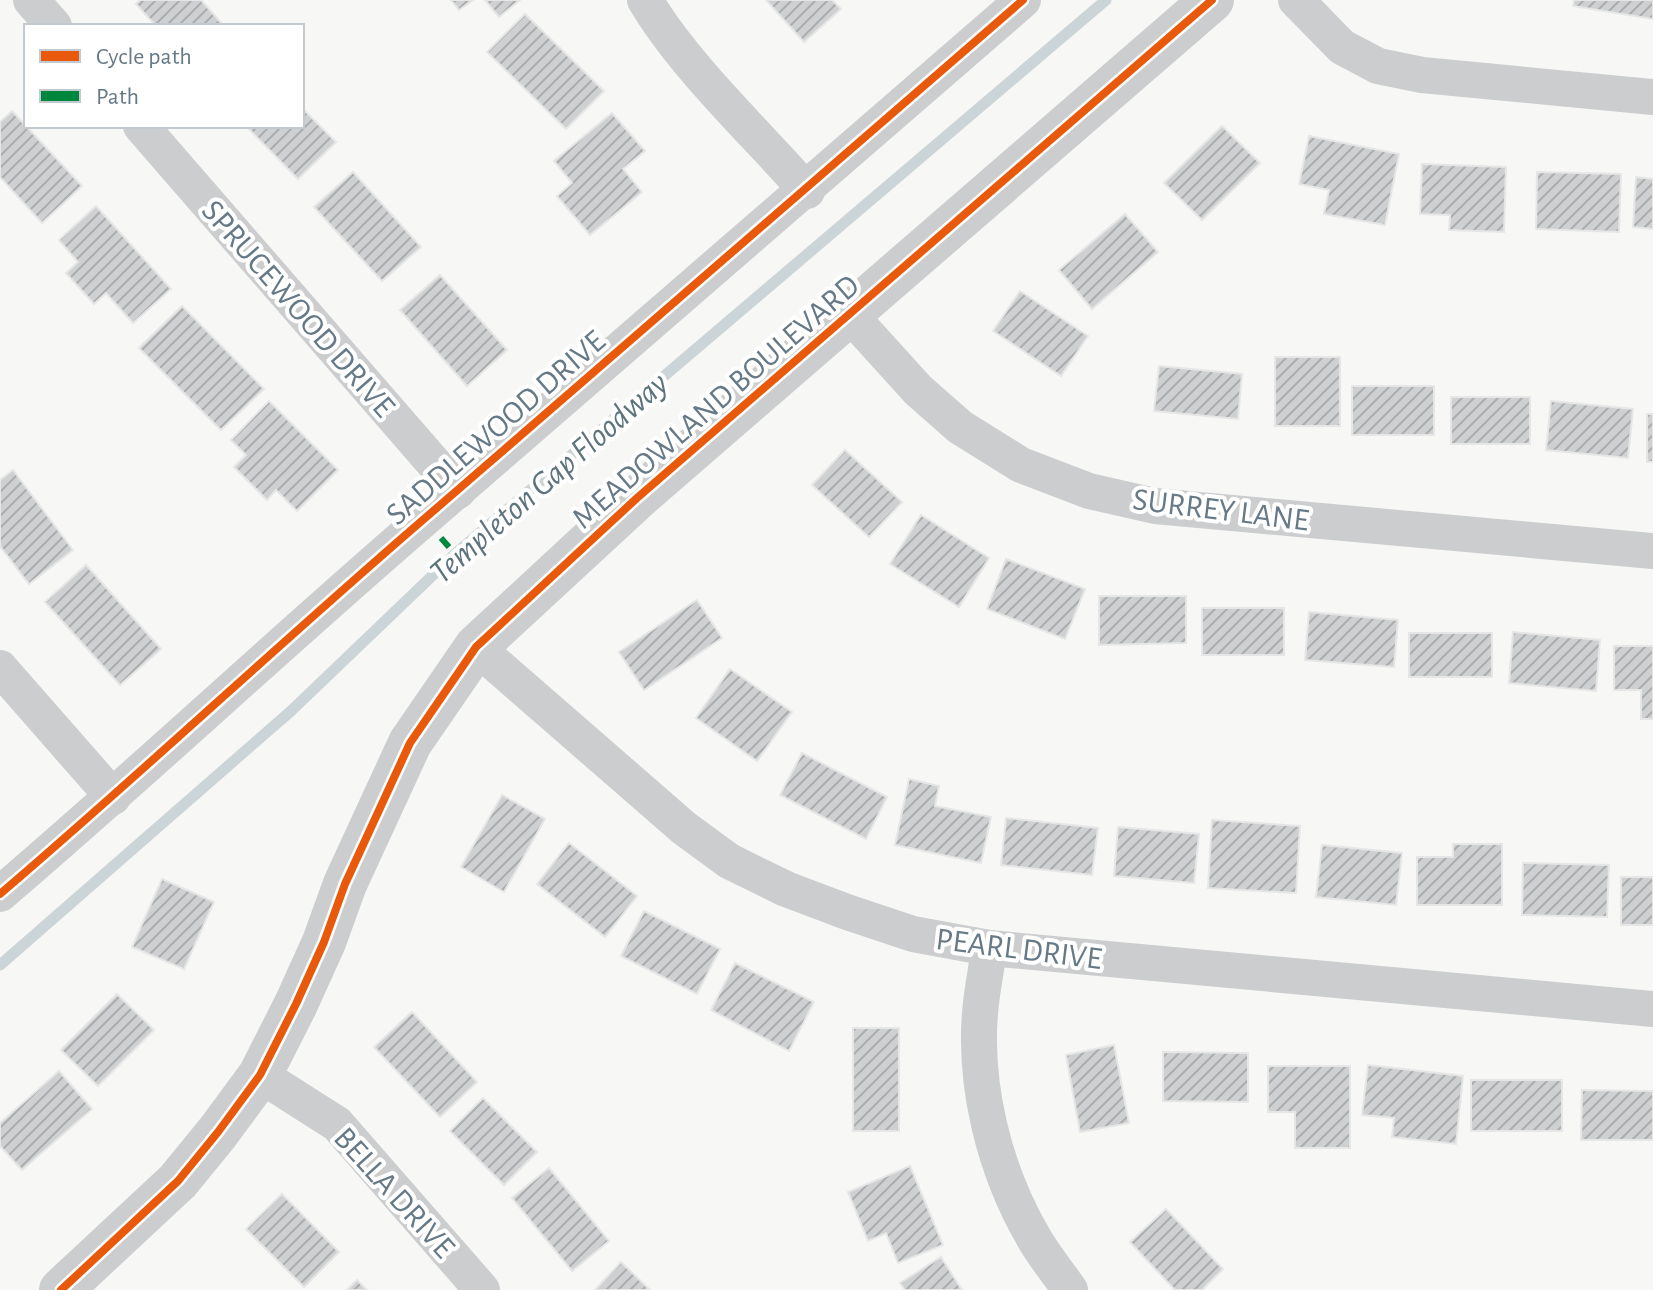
<svg xmlns="http://www.w3.org/2000/svg" width="1653" height="1290" viewBox="0 0 1653 1290" font-family="'Alegreya Sans',sans-serif">
  <style>
    .lines { fill: none; stroke-linecap: round; stroke-linejoin: round }
    .stream { stroke: #cbd4d6; stroke-width: 11 }
    .building { fill: url(#building-hatch); stroke: #e6e6e6; stroke-width: 2 }
    .minor { stroke: #cccdce; stroke-width: 36 }
    .tertiary { stroke: #cccdce; stroke-width: 44 }
    .quiet { stroke: #00873e; stroke-width: 6; stroke-dasharray: 12 6; stroke-linecap: butt }
    .cycleway-casing { stroke: #fff; stroke-width: 13 }
    .cycleway { stroke: #e8590c; stroke-width: 8 }
    .labels { text-anchor: middle; stroke-width: 8; stroke-linejoin: round; paint-order: stroke }
    .street-label { font-size: 32px; fill: #667987; stroke: #fff }
    .water-label { font-size: 34px; font-style: italic; fill: #5d747c; stroke: #fff }
  </style>
  <defs>
    <pattern id="building-hatch" width="6" height="6" patternUnits="userSpaceOnUse" patternTransform="scale(2)"><rect width="6" height="6" fill="#ced0d1"/><path d="M-1 1l2-2M0 6l6-6M5 7l2-2" fill="none" stroke="#abaeaf"/></pattern>
  </defs>
  <rect width="100%" height="100%" fill="#f7f7f6"/>
  <g class="lines">
    <path class="stream" d="M0,965l291,-254 164,-157 651,-554"/>
  </g>
  <g class="building">
    <path d="M140,0h61l23,26h-68l-20,-22z"/>
    <path d="M451,0h22l-14,10z"/>
    <path d="M485,0h35l-21,17z"/>
    <path d="M766,0h66l9,9 -37,33z"/>
    <path d="M1574,0h79v19l-80,-13z"/>
    <path d="M525,14l79,77 -38,38 -79,-77z"/>
    <path d="M302,108l34,34 -38,37 -52,-53h56z"/>
    <path d="M12,111l70,75 -40,37 -42,-46v-55z"/>
    <path d="M612,113l33,38 -22,18 19,23 -52,43 -33,-39 15,-13 -18,-22z"/>
    <path d="M1222,126l38,37 -58,57 -38,-37z"/>
    <path d="M1309,136l90,18 -14,71 -61,-11 5,-24 -30,-6z"/>
    <path d="M1422,164l84,3 -2,65 -55,-2 1,-15 -30,-1z"/>
    <path d="M353,172l68,75 -39,34 -68,-74z"/>
    <path d="M1537,172l84,2 -2,58 -83,-3z"/>
    <path d="M1636,177l17,2v50l-20,-2z"/>
    <path d="M96,206l75,83 -38,34 -27,-30 -12,11 -28,-31 12,-11 -19,-22z"/>
    <path d="M1125,214l33,38 -66,57 -33,-39z"/>
    <path d="M440,275l67,75 -40,36 -67,-76z"/>
    <path d="M1020,291l68,45 -27,40 -68,-45z"/>
    <path d="M182,306l82,83 -43,41 -82,-82z"/>
    <rect x="1275" y="357" width="65" height="69"/>
    <path d="M1159,366l83,8 -4,45 -84,-8z"/>
    <rect x="1352" y="386" width="82" height="49"/>
    <rect x="1451" y="397" width="79" height="47"/>
    <path d="M269,401l69,69 -41,41 -21,-21 -9,10 -33,-33 12,-12 -15,-15z"/>
    <path d="M1551,401l82,8 -5,49 -82,-8z"/>
    <rect x="1647" y="414" width="6" height="48"/>
    <path d="M845,450l57,52 -33,35 -57,-52z"/>
    <path d="M13,470l60,80 -44,34 -29,-38v-66z"/>
    <path d="M921,515l68,43 -30,49 -69,-43z"/>
    <path d="M1006,559l79,30 -20,50 -78,-30z"/>
    <path d="M86,565l75,84 -41,36 -75,-83z"/>
    <path d="M1099,596h87v47l-87,2z"/>
    <path d="M697,600l25,38 -78,52 -25,-38z"/>
    <rect x="1202" y="608" width="82" height="47"/>
    <path d="M1309,612l89,8 -4,47 -89,-7z"/>
    <path d="M1513,632l87,8 -4,51 -87,-8z"/>
    <rect x="1409" y="633" width="83" height="44"/>
    <path d="M1614,646h39v73h-12v-29h-27z"/>
    <path d="M730,669l62,43 -35,49 -61,-43z"/>
    <path d="M802,753l85,44 -21,42 -86,-44z"/>
    <path d="M909,779l30,7 -4,20 56,11 -10,46 -86,-18z"/>
    <path d="M502,795l43,24 -41,73 -43,-25z"/>
    <path d="M1006,818l92,10 -6,47 -91,-10z"/>
    <path d="M1212,820l88,6 -4,67 -88,-5z"/>
    <path d="M1118,827l81,7 -5,49 -80,-7z"/>
    <path d="M569,843l68,53 -32,41 -68,-53z"/>
    <path d="M1453,844h49v61h-85v-48h36z"/>
    <path d="M1322,845l80,8 -6,52 -80,-8z"/>
    <path d="M1523,863l86,2 -2,52 -85,-2z"/>
    <rect x="1621" y="877" width="32" height="48"/>
    <path d="M162,879l52,23 -30,67 -52,-22z"/>
    <path d="M644,911l76,38 -23,45 -76,-38z"/>
    <path d="M735,963l79,39 -25,49 -78,-41z"/>
    <path d="M117,994l37,36 -56,56 -37,-36z"/>
    <path d="M412,1012l65,70 -37,35 -66,-70z"/>
    <rect x="853" y="1028" width="46" height="103"/>
    <path d="M1114,1045l15,78 -49,9 -14,-77z"/>
    <path d="M1163,1052l85,1v49l-85,-1z"/>
    <path d="M1368,1065l95,11 -7,68 -64,-7 2,-19 -32,-3z"/>
    <path d="M1268,1066h82v82h-55v-36h-27z"/>
    <path d="M59,1071l33,38 -70,61 -22,-24v-23z"/>
    <rect x="1471" y="1080" width="91" height="51"/>
    <path d="M1582,1090l71,1v49h-72z"/>
    <path d="M483,1098l54,54 -33,33 -54,-54z"/>
    <path d="M910,1166l33,79 -45,18 -12,-30 -18,8 -20,-49z"/>
    <path d="M549,1168l60,73 -37,30 -60,-73z"/>
    <path d="M282,1194l57,58 -35,35 -58,-58z"/>
    <path d="M1166,1209l57,60 -21,21h-27l-45,-48z"/>
    <path d="M941,1257l21,33h-57l-5,-7z"/>
    <path d="M621,1262l29,28h-55z"/>
    <path d="M357,1280l10,10h-20z"/>
  </g>
  <g class="lines">
    <g class="minor">
      <path d="M31,0l23,26"/>
      <path d="M645,0c39,66 110,132 162,191"/>
      <path d="M1296,0l46,47 36,19 44,9 231,22"/>
      <path d="M141,126l317,365"/>
      <path d="M850,315l68,75 42,37 61,38 68,26 66,15 498,45"/>
      <path d="M476,647l208,181 45,33 57,28 61,23 66,22 76,14 664,61"/>
      <path d="M0,668l113,129"/>
      <path d="M0,894c144,-123 281,-252 424,-375 200,-173 401,-345 599,-519"/>
      <path d="M989,948c-2,18 -6,37 -8,55 -9,79 13,168 54,237 10,17 24,34 35,50"/>
      <path d="M260,1075l77,49 145,166"/>
    </g>
    <path class="tertiary" d="M61,1290l117,-109 40,-49 42,-57 36,-71 28,-62 21,-58 65,-141 66,-96 161,-149 575,-498"/>
    <path class="quiet" d="M441,538l26,29"/>
    <g class="cycleway-casing">
      <g id="cycleway">
        <path d="M0,894c144,-123 281,-252 424,-375 200,-173 401,-345 599,-519"/>
        <path d="M61,1290l117,-109 40,-49 42,-57 36,-71 28,-62 21,-58 65,-141 66,-96 161,-149 575,-498"/>
      </g>
    </g>
    <use href="#cycleway" class="cycleway"/>
  </g>
  <g class="labels">
    <g class="street-label">
      <text transform="translate(299 308) rotate(49)" y="11">SPRUCEWOOD DRIVE</text>
      <text transform="translate(715 401) rotate(-41)" y="11">MEADOWLAND BOULEVARD</text>
      <text transform="translate(495 427) rotate(-41)" y="11">SADDLEWOOD DRIVE</text>
      <text transform="translate(1221 509) rotate(7)" y="11">SURREY LANE</text>
      <text transform="translate(1019 948) rotate(7)" y="11">PEARL DRIVE</text>
      <text transform="translate(395 1192) rotate(48)" y="11">BELLA DRIVE</text>
    </g>
    <g class="water-label">
      <text transform="translate(548 477) rotate(-41)" y="12">Templeton Gap Floodway</text>
    </g>
  </g>
  <rect x="24" y="24" width="280" height="104" fill="#ffffff" stroke="#c2c9cf" stroke-width="2"/>
  <rect x="40" y="50" width="40" height="12" fill="#e8590c" stroke="#c2c9cf" stroke-width="2"/>
  <text x="96" y="64" font-size="24" fill="#667987">Cycle path</text>
  <rect x="40" y="90" width="40" height="12" fill="#00873e" stroke="#c2c9cf" stroke-width="2"/>
  <text x="96" y="104" font-size="24" fill="#667987">Path</text>
</svg>
